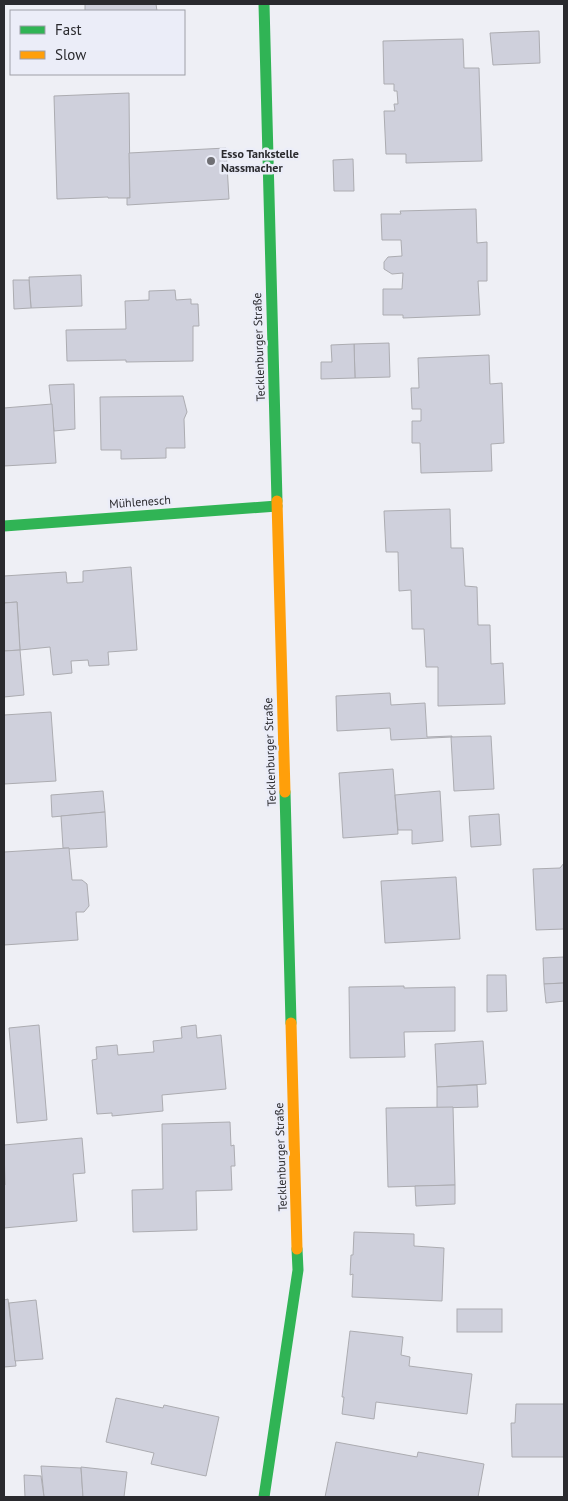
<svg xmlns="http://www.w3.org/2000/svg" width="568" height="1501" viewBox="0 0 568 1501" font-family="'PT Sans',sans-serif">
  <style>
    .building { fill: #cfd0dc; stroke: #acacb1 }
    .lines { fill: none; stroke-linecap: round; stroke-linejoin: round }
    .fast { stroke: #30b455; stroke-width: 11 }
    .slow { stroke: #ff9f0a; stroke-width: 11 }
    .poi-dot { fill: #6f6f74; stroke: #ebedf8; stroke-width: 2 }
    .labels { text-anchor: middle; stroke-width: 5; stroke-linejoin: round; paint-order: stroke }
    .poi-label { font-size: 12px; font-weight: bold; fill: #2a2a2e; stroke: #ebedf8; text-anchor: start }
    .street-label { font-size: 12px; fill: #2a2a2e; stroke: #ebedf8 }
  </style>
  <rect width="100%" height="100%" fill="#eeeff5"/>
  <g class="building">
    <path d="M85,4h71l1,7h-72z"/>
    <path d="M539,31l1,32 -47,2 -3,-32z"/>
    <path d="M463,39l1,29h15l3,93 -76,2v-9h-20l-2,-43h11l-1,-7h4l-1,-13h-3v-7h-10l-1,-43z"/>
    <path d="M129,93l1,105h-22v-1l-51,2 -3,-103z"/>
    <path d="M226,148l3,51 -102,6v-7h3l-1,-45z"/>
    <path d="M353,159l1,32h-20l-1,-31z"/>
    <path d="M476,209l1,34 10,-1v39h-9l2,34 -77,3v-3h-20v-26h19l1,-16 -11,1 -8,-5v-7l4,-5 14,-1 -1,-16h-19l-1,-26h20l-1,-3z"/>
    <path d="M81,275l1,31 -51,2 -2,-31z"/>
    <path d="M13,280h16l2,28 -17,1z"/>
    <path d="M175,290l1,10 15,-1v5h7l1,22h-6v35l-67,1v-2l-59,1 -1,-31 60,-1 -1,-28 24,-1v-9z"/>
    <path d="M389,343l1,34 -35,1 -1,-34z"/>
    <path d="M354,344l1,34 -34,1v-17h11l-1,-17z"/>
    <path d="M489,355l1,29 12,-1 2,60 -13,1 1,27 -71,2 -1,-30h-8v-22h9v-12h-9l-1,-21h8l-1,-30z"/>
    <path d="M74,384l1,45 -21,2 -5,-46z"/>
    <path d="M183,396l4,16 -3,7 1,29h-19v10l-45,1v-9h-20l-1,-53z"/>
    <path d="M52,404l4,59 -52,3v-58z"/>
    <path d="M450,509l1,39h12l2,38 12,1 1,38h12l1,39 12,-1 2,41 -67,2v-39h-12l-2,-38h-12l-1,-39 -12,1 -1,-39h-12l-2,-41z"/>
    <path d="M131,567l6,83 -29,2 1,13 -20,1 -1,-6 -17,1 1,12 -19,2 -3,-28 -30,3 -3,-48 -13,1v-27l62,-4 1,11 16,-1v-11z"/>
    <path d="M17,602l3,48 -16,1v-48z"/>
    <path d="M20,650l4,45 -20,2v-46z"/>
    <path d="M390,693l1,12 34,-2 2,34 25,-1v1l-61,3 -1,-12 -53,3 -1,-35z"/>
    <path d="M51,712l5,69 -52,3v-69z"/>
    <path d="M491,736l3,53 -40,2 -3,-54z"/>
    <path d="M393,769l5,65 -55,4 -4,-65z"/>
    <path d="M103,791l2,21 -53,5 -1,-22z"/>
    <path d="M440,791l3,50 -31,3v-14h-14l-3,-35z"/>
    <path d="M105,812l2,35 -38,2v-1h-6l-2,-32z"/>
    <path d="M499,814l2,31 -30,2 -2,-31z"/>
    <path d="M69,848l3,32h10l5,4 2,22 -5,6h-8l2,28 -74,5v-93z"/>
    <path d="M564,863v66l-28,1 -3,-61 27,-1z"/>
    <path d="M456,877l4,62 -75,4 -4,-62z"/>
    <path d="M564,957v26l-20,1 -1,-26z"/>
    <path d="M487,975h19l1,36 -20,1z"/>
    <path d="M564,983v18l-18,2 -2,-19z"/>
    <path d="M404,986v2l51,-1v44l-51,1 1,25 -55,1 -1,-71z"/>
    <path d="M39,1025l8,95 -30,3 -8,-95z"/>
    <path d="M196,1025l1,13 24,-3 5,54 -64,6 1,16 -51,5v-3l-15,1 -5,-54 5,-1 -1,-12 21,-2 1,10 36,-3 -1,-11 29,-3 -1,-11z"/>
    <path d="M483,1041l3,43 -49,3 -2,-43z"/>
    <path d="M477,1085l1,22 -41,1v-21z"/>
    <path d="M453,1107l2,78 -67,2 -2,-79z"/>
    <path d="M230,1122l1,24 3,-1 1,21h-4l1,24 -36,1 1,39 -64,2 -1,-42 31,-1 -1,-65z"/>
    <path d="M82,1138l3,35 -12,1 4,47 -73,7v-43h1l-1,-40z"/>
    <path d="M455,1185v19l-39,2 -1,-20z"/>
    <path d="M354,1232l60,2v12l30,2 -2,53 -90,-4 1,-23 -3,1 1,-20h2z"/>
    <path d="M8,1299l8,67 -12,1v-67z"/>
    <path d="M36,1300l7,59 -28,2 -6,-58z"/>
    <rect x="457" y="1309" width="45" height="23"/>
    <path d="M350,1331l53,6 -2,18 9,2 -1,9 63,8 -5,40 -91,-12 -2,17 -32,-5 2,-17h-2z"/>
    <path d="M116,1398l47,10 1,-3 55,12 -13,59 -55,-12 3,-11 -48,-11z"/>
    <path d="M516,1404h48v53h-52l-1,-34h4z"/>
    <path d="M336,1442l81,15 1,-5 66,12 -6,33h-153z"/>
    <path d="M41,1466l40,2 2,29h-39z"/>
    <path d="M81,1467l46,5 -3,25h-41z"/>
    <path d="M24,1475l17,1 3,21h-19z"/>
  </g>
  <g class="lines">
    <g class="fast">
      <path d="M264,4l13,497"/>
      <path d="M4,526l273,-20"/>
      <path d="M285,792l6,231"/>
      <path d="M264,1497l34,-227 -1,-21"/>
    </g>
    <g class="slow">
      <path d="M277,501l8,291"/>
      <path d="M291,1023l6,226"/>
    </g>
  </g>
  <circle class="poi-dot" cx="211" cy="161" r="5"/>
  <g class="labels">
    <g class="poi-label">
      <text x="221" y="158">Esso Tankstelle<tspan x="221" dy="14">Nassmacher</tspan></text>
    </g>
    <g class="street-label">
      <text transform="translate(259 347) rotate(-92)" y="4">Tecklenburger Straße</text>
      <text transform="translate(140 502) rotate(-4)" y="4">Mühlenesch</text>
      <text transform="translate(270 752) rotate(-92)" y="4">Tecklenburger Straße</text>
      <text transform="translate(281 1157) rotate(-92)" y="4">Tecklenburger Straße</text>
    </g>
  </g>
  <rect width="568" height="1501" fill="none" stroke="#2a2a2e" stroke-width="10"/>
  <rect x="10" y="10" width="175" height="65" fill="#ebedf8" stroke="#9e9fa7"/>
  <rect x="20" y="26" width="25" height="8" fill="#30b455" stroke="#9e9fa7"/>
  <text x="55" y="35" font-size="15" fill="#2a2a2e">Fast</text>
  <rect x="20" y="51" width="25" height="8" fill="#ff9f0a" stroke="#9e9fa7"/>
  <text x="55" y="60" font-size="15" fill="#2a2a2e">Slow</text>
</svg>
